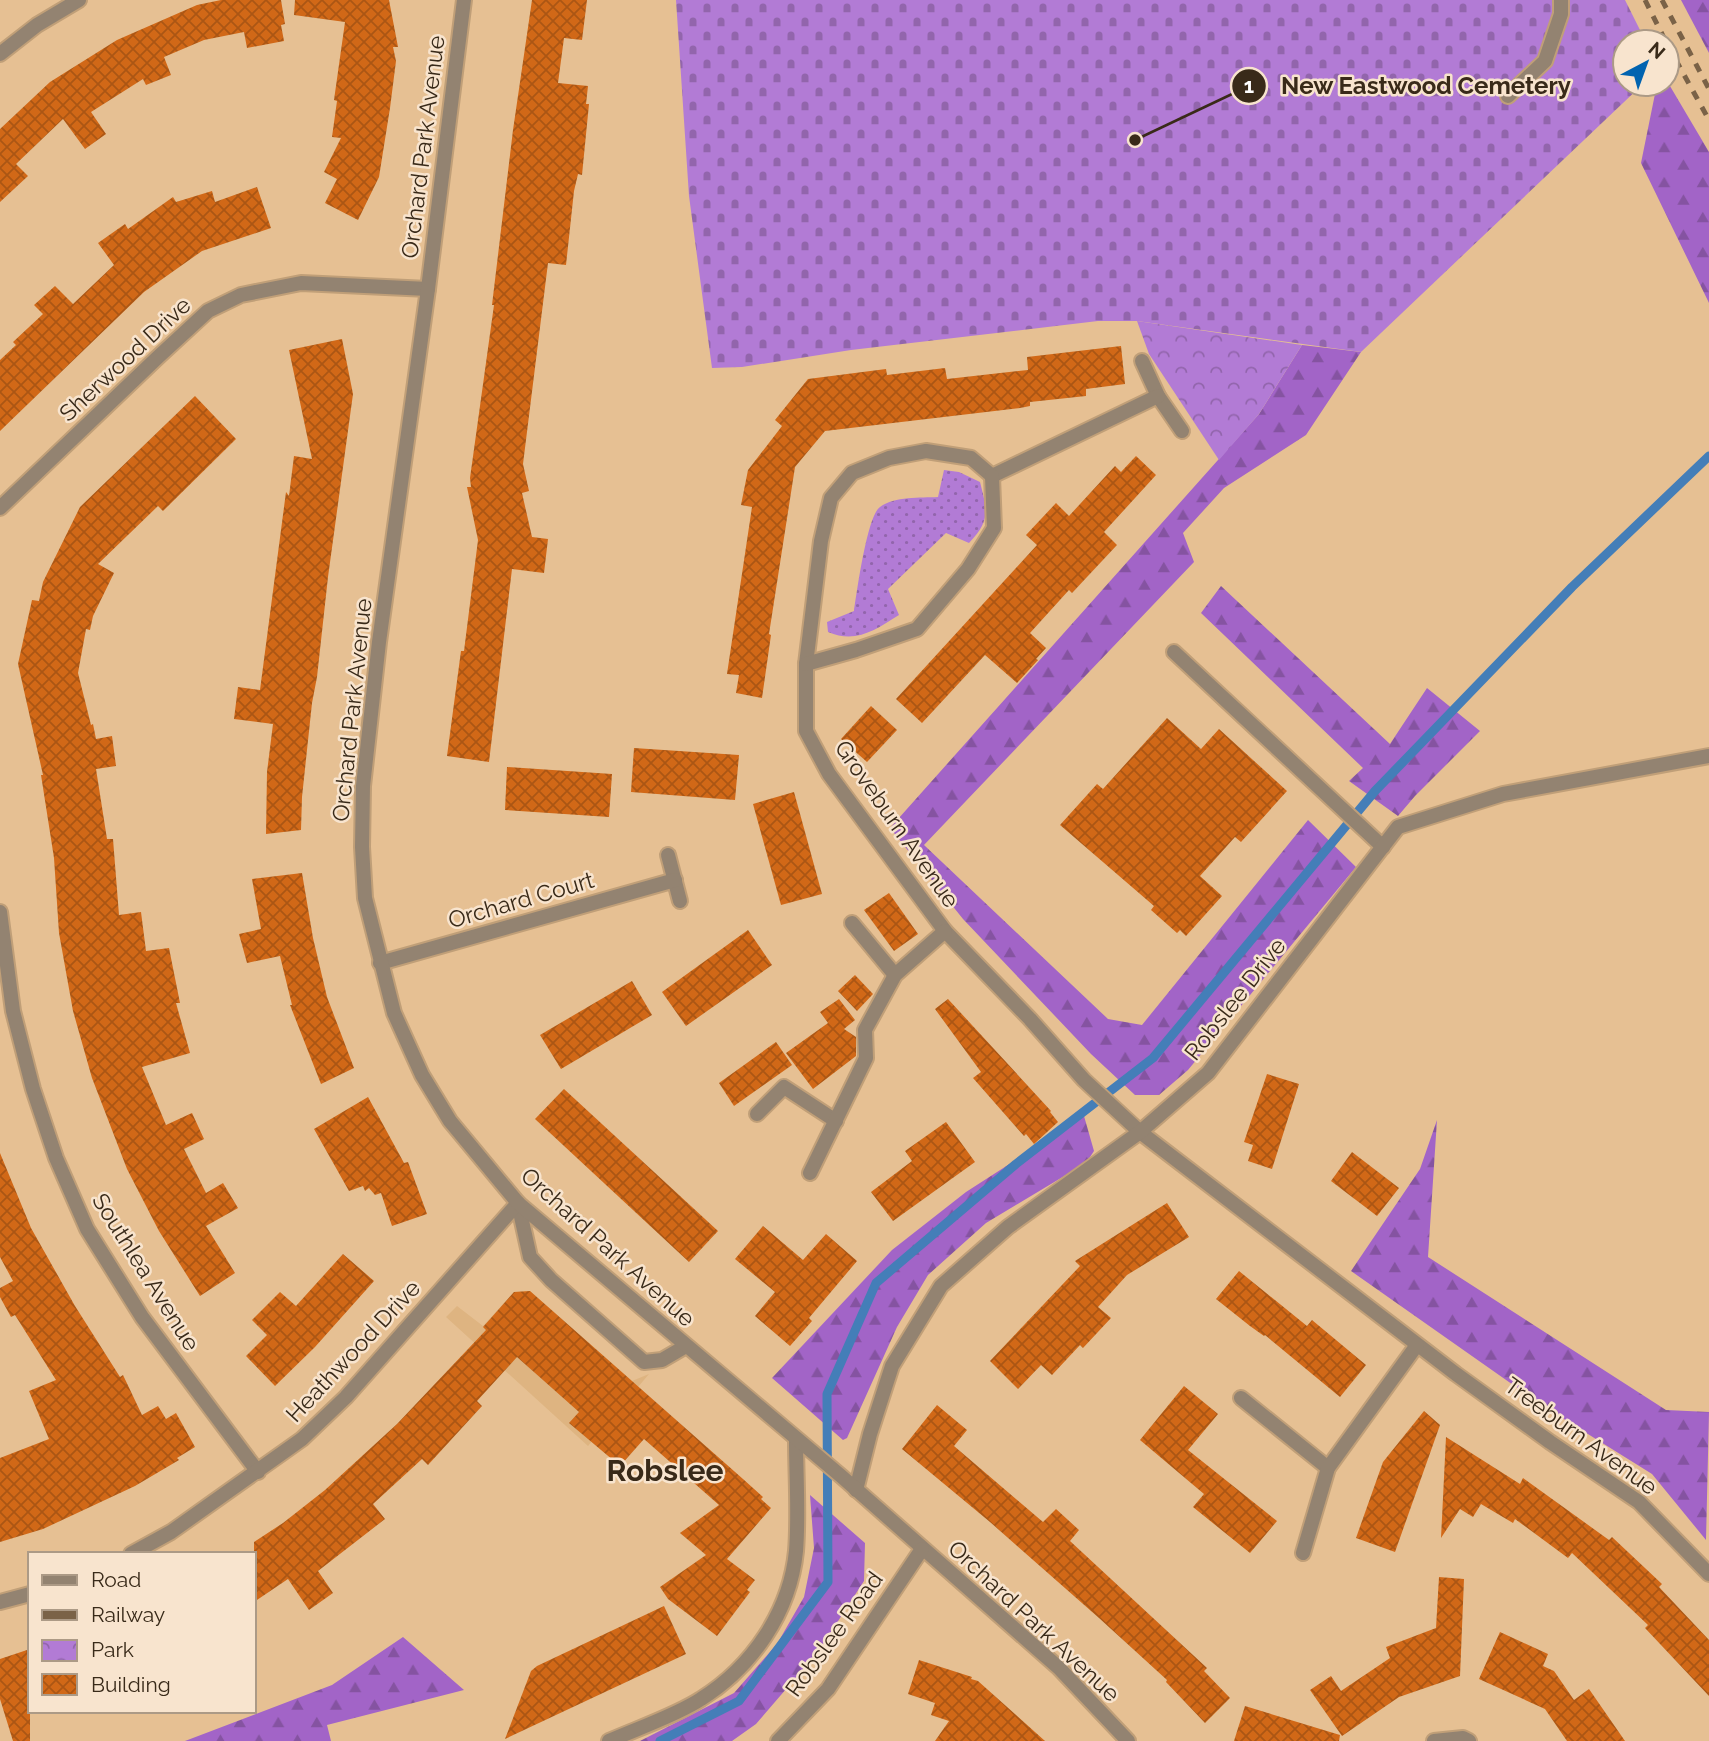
<svg xmlns="http://www.w3.org/2000/svg" width="1709" height="1741" viewBox="0 0 1709 1741" font-family="Raleway,sans-serif">
  <style>
    .built { fill: #deb481 }
    .grass { fill: url(#grass-dots) }
    .forest { fill: url(#forest-firs) }
    .cemetery { fill: url(#cemetery-stones) }
    .park { fill: url(#park-crowns) }
    .lines { fill: none; stroke-linecap: round; stroke-linejoin: round }
    .stream { stroke: #447eb8; stroke-width: 9 }
    .building { fill: url(#building-cross-hatch) }
    .service-casing { stroke: #c09f78; stroke-width: 18 }
    .minor-casing { stroke: #c09f78; stroke-width: 18 }
    .tertiary-casing { stroke: #c09f78; stroke-width: 18 }
    .service { stroke: #938371; stroke-width: 14 }
    .minor { stroke: #938371; stroke-width: 14 }
    .tertiary { stroke: #938371; stroke-width: 14 }
    .rail { stroke: #7a6247; stroke-width: 5; stroke-dasharray: 9 9; stroke-linecap: butt }
    .labels { text-anchor: middle; stroke-width: 5; stroke-linejoin: round; paint-order: stroke }
    .street-label { font-size: 23px; fill: #392a19; stroke: #f8e4ce }
    .district-label { font-size: 30px; font-weight: bold; fill: #392a19; stroke: #f8e4ce }
    .leader { fill: none; stroke: #392a19; stroke-width: 2.5 }
    .callout-dot { fill: #392a19; stroke: #f8e4ce; stroke-width: 2.5 }
    .mark-label { font-size: 21px; text-anchor: middle; font-weight: bold; fill: #fff }
    .callout-label { font-size: 24px; text-anchor: middle; font-weight: bold; fill: #392a19; stroke: #f8e4ce; stroke-width: 5; stroke-linejoin: round; paint-order: stroke }
  </style>
  <defs>
    <pattern id="grass-dots" width="8" height="8" patternUnits="userSpaceOnUse" patternTransform="scale(1.75)"><rect width="8" height="8" fill="#b27bd5"/><path d="M2 2h.1M6 6h.1" fill="none" stroke="#9265ac" stroke-width="1.8" stroke-linecap="round"/></pattern>
    <pattern id="forest-firs" width="22" height="20" patternUnits="userSpaceOnUse" patternTransform="scale(1.75)"><rect width="22" height="20" fill="#a264c7"/><path d="M5 1l3.5 6h-7zM16 11l3.5 6h-7z" fill="#8553a1"/></pattern>
    <pattern id="cemetery-stones" width="16" height="16" patternUnits="userSpaceOnUse" patternTransform="scale(1.75)"><rect width="16" height="16" fill="#b27bd5"/><path d="M2 7V4a2 2 0 0 1 4 0v3zM10 15v-3a2 2 0 0 1 4 0v3z" fill="#9265ac"/></pattern>
    <pattern id="park-crowns" width="20" height="18" patternUnits="userSpaceOnUse" patternTransform="scale(1.75)"><rect width="20" height="18" fill="#b27bd5"/><path d="M2 6a3 3 0 1 1 6 0M12 15a3 3 0 1 1 6 0" fill="none" stroke="#9265ac"/></pattern>
    <pattern id="building-cross-hatch" width="8" height="8" patternUnits="userSpaceOnUse" patternTransform="scale(1.75)"><rect width="8" height="8" fill="#d16817"/><path d="M0 0l8 8M0 8l8-8" fill="none" stroke="#ab5614"/></pattern>
  </defs>
  <rect width="100%" height="100%" fill="#e6c093"/>
  <path class="built" d="M530,1291l102,90 17,-7 -61,72 -142,-129 11,-11 26,20 31,-34z"/>
  <path class="grass" d="M944,470l15,2 21,10c7,28 11,38 -11,61l-23,-10 -58,56 11,26c-24,15 -43,29 -71,17l-1,-10 27,-11c3,-19 13,-95 26,-104 15,-11 40,-9 58,-10z"/>
  <g class="forest">
    <path d="M1681,0h28v53z"/>
    <path d="M1667,81l42,71v151l-68,-140 16,-79h10z"/>
    <path d="M1302,345l59,7 -55,83 -82,53 -41,45 11,29 -270,283 184,174 34,6 166,-205 48,47 -168,203 -29,25h-24l-44,-41 -128,-135 -73,-91 369,-414z"/>
    <path d="M1221,586l169,158 37,-56 53,43 -65,65 -17,20 -49,-35 14,-13 -162,-155z"/>
    <path d="M1084,1116l10,35 -8,12 -100,60 -58,52 -31,52 -50,111 -4,2 -71,-62 120,-128 74,-58z"/>
    <path d="M1437,1120l-9,137 238,153 43,2 -3,128 -54,-66 -109,-68 -192,-135 69,-102z"/>
    <path d="M810,1495l55,48 -1,38 -46,71 -62,72 -24,17h-92l94,-48 43,-49 27,-47 10,-49z"/>
    <path d="M403,1637l61,53 -137,35 4,16h-146l147,-56z"/>
  </g>
  <path class="cemetery" d="M676,0h949l21,42h-21v42h18l-282,268 -224,-31h-39l-247,29 -109,17 -30,1 -23,-172z"/>
  <path class="park" d="M1137,321l165,24 -43,69 -40,46 -70,-106z"/>
  <g class="lines">
    <path class="stream" d="M660,1741l79,-40 89,-119 -1,-188 49,-111 140,-119 137,-106 222,-267 197,-204 137,-131"/>
  </g>
  <g class="building">
    <path d="M221,0h60l4,24 -4,1 3,16 -37,7 -3,-16 -40,8 -40,17 7,18 -25,10 -3,-6 -52,33 15,22 -21,15 -22,-30 -47,45 12,12 -28,26v-73l50,-47 67,-42 80,-35z"/>
    <path d="M295,0h94l9,47h-5l3,14 -6,47 -11,69 -21,43 -33,-17 12,-24 -13,-7 17,-34 -9,-1 5,-36 -3,-1 11,-78 -51,-7z"/>
    <path d="M532,0h55l-5,40 -18,-2 -6,45 30,3 -2,18h3l-7,71 -4,-1 -4,17 -8,74 -18,-2 -25,201 6,27 -7,2 10,44 16,2 -4,34 -32,-4 -23,193 -42,-6 14,-105h3l14,-111 -11,-53h4l-1,-9 24,-173h-2l21,-175z"/>
    <path d="M257,187l14,41 -69,23 -58,41 -144,139v-71l16,-15 -3,-3 30,-28 -9,-9 21,-19 18,18 41,-39 -16,-22 27,-19 3,5 45,-32 3,5 36,-11 3,11z"/>
    <path d="M342,339l11,55 -25,183 -11,100 -5,26 -10,94 -1,33 -35,4 1,-62 6,-48 -39,-5 4,-32 22,3 26,-198 3,4 5,-40 18,3 -23,-109z"/>
    <path d="M1121,346l4,38 -39,5v7l-56,6v4l-10,2 -195,23 -30,36 -26,167 2,1 -9,63 -26,-5 3,-18 -12,-1 25,-167 -11,-2 7,-35 34,-44 -7,-6 33,-41 78,-10 1,6 58,-7 2,11 81,-9 -1,-13z"/>
    <path d="M195,396l41,43 -73,72 -5,-5 -60,58 16,9 -21,43 -3,14 -4,-1 -8,44 13,52 2,-1 3,15 16,-3 4,30 -20,3 11,70h6l6,76 22,-3 5,39 23,-3 11,55h-4l14,50 -48,14 24,58 26,-12 12,26 -20,10 22,44 17,-10 15,25 -32,18 29,47 -35,23 -41,-65 -32,-62 -35,-91 -19,-67 -14,-78 -5,-75 -13,-83h2l-25,-111 14,-64 7,1 4,-19 37,-75z"/>
    <path d="M1136,456l20,19 -52,57 13,13 -45,48 -3,-3 -39,43 16,15 -10,11 2,1 -21,23 -32,-28 -63,68 -26,-24 141,-154 -11,-10 30,-32 13,13 46,-50 6,6z"/>
    <path d="M871,706l26,24 -30,32 -26,-23z"/>
    <path d="M1167,718l34,31 18,-20 68,62 -46,51 -6,-5 -35,39 22,20 -36,40 -6,-6 -3,3 -26,-23 3,-4 -94,-81 37,-41 6,5z"/>
    <path d="M634,748l105,7 -4,45 -104,-8z"/>
    <path d="M507,767l105,7 -3,43 -104,-7z"/>
    <path d="M794,792l28,102 -41,11 -28,-101z"/>
    <path d="M302,873l11,65 14,59 27,71 -33,16 -31,-79h2l-12,-49 -33,7 -8,-29 22,-5 -9,-50z"/>
    <path d="M889,893l29,41 -24,17 -30,-41z"/>
    <path d="M748,930l24,35 -86,61 -24,-34z"/>
    <path d="M855,975l18,19 -16,17 -19,-20z"/>
    <path d="M632,981l20,34 -91,54 -21,-34z"/>
    <path d="M839,999l16,21 -11,9 12,8v19l-43,33 -27,-36 42,-30 -8,-11z"/>
    <path d="M948,999l103,112 -1,1 8,10 -24,22 -8,-10 -2,2 -51,-58 8,-6 -46,-63z"/>
    <path d="M776,1042l16,23 -58,41 -15,-23z"/>
    <path d="M1267,1074l32,10 -27,85 -24,-8 5,-16 -9,-3z"/>
    <path d="M564,1089l154,142 -29,31 -154,-143z"/>
    <path d="M368,1097l36,66 4,-1 19,52 -35,12 -11,-33 -6,2 -6,-7 -4,3 -2,-5 -14,5 -35,-62z"/>
    <path d="M946,1122l29,40 -82,59 -22,-29 41,-31 -7,-10z"/>
    <path d="M1352,1152l47,36 -22,28 -46,-35z"/>
    <path d="M0,1153l31,75 44,78 45,71 3,-2 19,40 16,-9 8,13 10,-6 19,34 -18,11 2,2 -44,26 -92,43 -43,13v-84l49,-19 -20,-48 27,-11 -41,-65 -4,2 -11,-20v-9l13,-7 -13,-24z"/>
    <path d="M1167,1203l22,34 -62,38 -29,32 13,11 -28,30 -3,-3 -28,30 -11,-10 -23,24 -28,-28 90,-95 -5,-5z"/>
    <path d="M763,1226l40,34 23,-26 31,27 -48,57 3,3 -22,25 -35,-30 20,-24 -40,-33z"/>
    <path d="M343,1254l31,27 -59,66 -40,39 -29,-30 21,-21 -15,-15 28,-28 16,14z"/>
    <path d="M1239,1271l68,55 5,-6 54,45 -26,32 -75,-62 -1,1 -14,-10 -34,-27z"/>
    <path d="M530,1291l213,188 20,18 -2,2 10,9 -44,51 28,21 -8,10 3,2 -33,44 -49,-37 -8,-12 46,-32 -26,-22 39,-28 -75,-66 -24,27 -51,-43 10,-11 -62,-55 -40,44 5,5 -54,59 -6,-6 -49,45 12,15 -67,52 15,22 -24,17 -21,-31 -34,23v-60l29,-19 42,-33 72,-66 89,-94 -3,-3 31,-35z"/>
    <path d="M1184,1386l34,28 -30,36 89,71 -27,32 -57,-46 11,-13 -64,-54z"/>
    <path d="M937,1405l30,25 -13,16 89,76 13,-13 23,21 -9,11 137,127 -3,3 26,27 -25,25 -39,-41 1,-2 -68,-62 -109,-96 -88,-73z"/>
    <path d="M1424,1411l16,14 -45,127 -39,-14 27,-76z"/>
    <path d="M1446,1437l74,47 3,-6 86,62 3,-3 50,47 -3,3 50,53v56l-64,-68 3,-3 -76,-72 -4,5 -53,-39 -2,4 -32,-19 -8,13 -13,-8 -19,29z"/>
    <path d="M1439,1577l25,2 -4,97 -61,21 -57,39 -32,-46 21,-14 10,15 49,-33 -4,-11 50,-19z"/>
    <path d="M664,1606l22,48 -181,85 26,-68 6,-5z"/>
    <path d="M1500,1632l48,22 -5,12 11,5 20,29 15,-11 36,52h-58l-22,-32 -66,-30z"/>
    <path d="M30,1649v92h-17l-13,-42v-40z"/>
    <path d="M919,1660l53,17 -1,2 7,2 67,60h-110l14,-20 -18,-6 4,-12 -27,-9z"/>
    <path d="M1245,1706l95,29 -1,6h-105z"/>
  </g>
  <g class="lines">
    <g class="service-casing">
      <path id="service" d="M1508,96l37,-35 16,-47v-14"/>
    </g>
    <g class="minor-casing">
      <g id="minor">
        <path d="M0,54l37,-29 42,-25"/>
        <path d="M1142,361l16,35 24,35"/>
        <path d="M1158,396l-166,80 -21,-18 -45,-7 -37,7 -37,15 -21,25 -10,43 -15,123v67l23,43 116,157 85,88 54,61 56,52 316,242 94,68 89,60 70,72"/>
        <path d="M0,508l157,-150 51,-47 33,-16 60,-12 127,6"/>
        <path d="M1174,652l209,195"/>
        <path d="M806,664l50,-14 61,-21 51,-60 26,-41 -2,-52"/>
        <path d="M668,855l12,46"/>
        <path d="M0,912l13,99 20,78 23,69 31,71 55,88 116,155"/>
        <path d="M852,923l43,52"/>
        <path d="M380,963l295,-83"/>
        <path d="M757,1114l27,-27 52,34"/>
        <path d="M810,1173l56,-115 -1,-28 30,-55 50,-44"/>
        <path d="M518,1203l12,54 21,23 93,82 18,-2 24,-14"/>
        <path d="M1241,1398l87,70"/>
        <path d="M856,1490l14,-56 22,-68 49,-80 67,-59 132,-95 68,-59 190,-246 105,-33 206,-38"/>
        <path d="M1303,1553l25,-85 89,-123"/>
        <path d="M131,1554l40,-22 131,-93 44,-42 172,-194"/>
        <path d="M0,1602l30,-8"/>
        <path d="M609,1741c27,-12 68,-26 92,-42 51,-32 89,-87 95,-148 3,-37 0,-75 0,-112"/>
        <path d="M1434,1741l29,-3 6,3"/>
      </g>
    </g>
    <g class="tertiary-casing">
      <g id="tertiary">
        <path d="M464,0l-36,289 -49,353 -16,144 -1,61 3,51 29,115 28,62 28,46 68,82 323,273 218,192 69,73"/>
        <path d="M778,1741l50,-52 94,-140"/>
      </g>
    </g>
    <use href="#service" class="service"/>
    <use href="#minor" class="minor"/>
    <use href="#tertiary" class="tertiary"/>
    <g class="rail">
      <path d="M1645,0l21,42"/>
      <path d="M1662,0l47,89"/>
      <path d="M1667,44l42,76"/>
    </g>
  </g>
  <g class="labels">
    <g class="street-label">
      <text transform="translate(423 147) rotate(-83)" y="8">Orchard Park Avenue</text>
      <text transform="translate(125 359) rotate(-43)" y="8">Sherwood Drive</text>
      <text transform="translate(352 710) rotate(-84)" y="8">Orchard Park Avenue</text>
      <text transform="translate(897 824) rotate(55)" y="8">Groveburn Avenue</text>
      <text transform="translate(521 900) rotate(-16)" y="8">Orchard Court</text>
      <text transform="translate(1235 999) rotate(-52)" y="8">Robslee Drive</text>
      <text transform="translate(608 1247) rotate(42)" y="8">Orchard Park Avenue</text>
      <text transform="translate(146 1272) rotate(58)" y="8">Southlea Avenue</text>
      <text transform="translate(353 1351) rotate(-47)" y="8">Heathwood Drive</text>
      <text transform="translate(1581 1436) rotate(36)" y="8">Treeburn Avenue</text>
      <text transform="translate(1034 1621) rotate(43)" y="8">Orchard Park Avenue</text>
      <text transform="translate(834 1634) rotate(-54)" y="8">Robslee Road</text>
    </g>
    <g class="district-label">
      <text x="665" y="1481">Robslee</text>
    </g>
  </g>
  <path class="leader" d="M1135 140L1249 86"/>
  <g class="callout-dot">
    <circle cx="1135" cy="140" r="7"/>
    <circle cx="1249" cy="86" r="18"/>
  </g>
  <g class="mark-label">
    <text x="1249" y="93">1</text>
  </g>
  <g class="callout-label">
    <text x="1426" y="94">New Eastwood Cemetery</text>
  </g>
  <rect x="28" y="1552" width="228" height="161" fill="#f8e4ce" stroke="#ac9a86" stroke-width="2"/>
  <rect x="42" y="1575" width="35" height="10" fill="#938371" stroke="#ac9a86" stroke-width="2"/>
  <text x="91" y="1587" font-size="21" fill="#392a19">Road</text>
  <rect x="42" y="1610" width="35" height="10" fill="#7a6247" stroke="#ac9a86" stroke-width="2"/>
  <text x="91" y="1622" font-size="21" fill="#392a19">Railway</text>
  <rect x="42" y="1640" width="35" height="21" fill="url(#park-crowns)" stroke="#ac9a86" stroke-width="2"/>
  <text x="91" y="1657" font-size="21" fill="#392a19">Park</text>
  <rect x="42" y="1674" width="35" height="21" fill="url(#building-cross-hatch)" stroke="#ac9a86" stroke-width="2"/>
  <text x="91" y="1692" font-size="21" fill="#392a19">Building</text>
  <g transform="translate(1646 63) rotate(41)"><circle r="33" fill="#f8e4ce" stroke="#ac9a86" stroke-width="2"/>
  <path d="M0-5L12 26L0 18L-12 26Z" fill="#0163b0"/>
  <text y="-10" font-size="19" font-weight="bold" text-anchor="middle" fill="#392a19">N</text>
  </g>
</svg>
